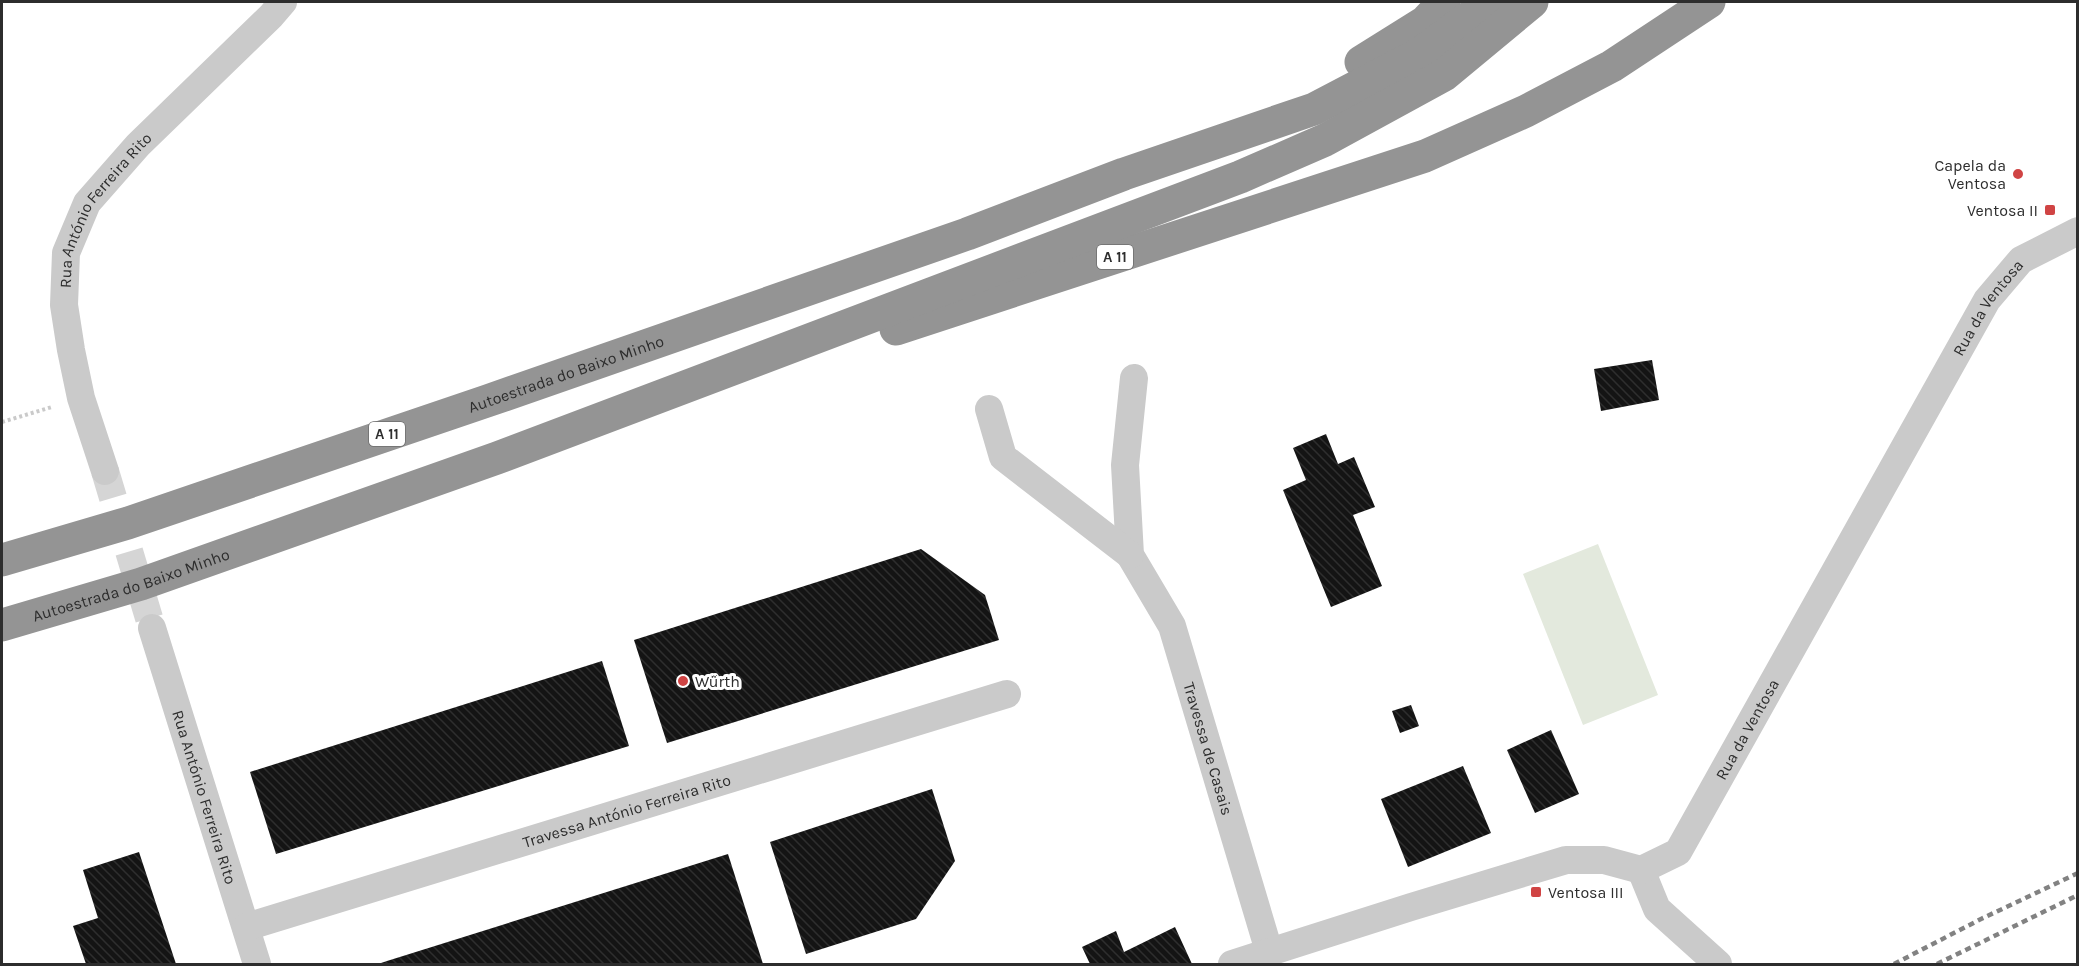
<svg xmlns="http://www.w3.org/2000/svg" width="2079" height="966" viewBox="0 0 2079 966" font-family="Karla,sans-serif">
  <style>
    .garden { fill: #e3e9dd }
    .building { fill: url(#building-back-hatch) }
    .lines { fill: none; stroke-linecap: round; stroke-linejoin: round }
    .street-tunnel { stroke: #d5d5d5; stroke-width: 28; stroke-dasharray: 28 14; stroke-linecap: butt }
    .path { stroke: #cacaca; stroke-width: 4; stroke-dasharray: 3 3; stroke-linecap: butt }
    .street { stroke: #cacaca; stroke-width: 28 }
    .highway { stroke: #949494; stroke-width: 33 }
    .rail { stroke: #828282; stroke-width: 4.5; stroke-dasharray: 6 4.5; stroke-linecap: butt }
    .poi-dot { fill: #d04444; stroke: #fff; stroke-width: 2 }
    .labels { text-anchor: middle; stroke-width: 6; stroke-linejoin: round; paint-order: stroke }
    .shield { fill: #fff; stroke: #6c6c6c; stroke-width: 1.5 }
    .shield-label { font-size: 15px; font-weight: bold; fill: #2d2d2d }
    .poi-label { font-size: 16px; fill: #2d2d2d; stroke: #fff; text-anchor: end }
    .street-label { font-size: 16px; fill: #2d2d2d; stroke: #fff }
  </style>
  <defs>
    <pattern id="building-back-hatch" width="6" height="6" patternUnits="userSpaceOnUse" patternTransform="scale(1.5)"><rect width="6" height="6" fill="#141414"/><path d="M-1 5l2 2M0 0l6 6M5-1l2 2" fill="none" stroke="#2e2e2e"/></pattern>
  </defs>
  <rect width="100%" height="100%" fill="#fff"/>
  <path class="garden" d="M1598,544l60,151 -75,30 -60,-151z"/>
  <g class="building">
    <path d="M1652,360l7,40 -58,11 -7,-42z"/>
    <path d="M1326,434l12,30 16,-7 21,50 -22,8 29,71 -51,21 -48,-117 23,-10 -13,-32z"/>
    <path d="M921,549l64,46 14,45 -332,103 -33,-103z"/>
    <path d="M602,661l27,85 -353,108 -26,-82z"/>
    <path d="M1411,705l8,21 -19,7 -8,-22z"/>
    <path d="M1551,730l28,64 -44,19 -28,-63z"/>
    <path d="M1463,766l28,67 -83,34 -27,-68z"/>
    <path d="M932,789l23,72 -39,58 -110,35 -36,-112z"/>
    <path d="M139,852l37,112h-90l-13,-38 25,-8 -15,-48z"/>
    <path d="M728,854l35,110h-385l9,-3z"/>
    <path d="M1175,927l17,37h-102l-8,-17 34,-16 8,21z"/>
  </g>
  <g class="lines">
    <path class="street-tunnel" d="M105,471l47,157"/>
    <path class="path" d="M2,422l50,-15"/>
    <g class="street">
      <path id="s1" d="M1134,378l-9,87 5,90 42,71 97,325"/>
      <path d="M989,409l14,48 127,98"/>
      <path id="s2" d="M105,471l-24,-73 -10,-48 -7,-45 2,-52 21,-50 51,-58 133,-129 12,-14"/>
      <path id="s3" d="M152,628l105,336"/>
      <path d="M1641,870l16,39 61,55"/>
      <path id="s4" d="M246,927l761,-233"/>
      <path id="s5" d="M1232,964l179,-57 155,-47h38l37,10 37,-18 309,-552 34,-40 57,-29"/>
    </g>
    <g class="highway">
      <path d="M1361,62l64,-40 19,-20"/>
      <path d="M896,329l529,-173 101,-45 86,-45 97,-64"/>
      <path id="s6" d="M2,560l126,-37 359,-122 480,-167 157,-60 190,-65 105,-55 71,-52"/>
      <path id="s7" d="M2,625l139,-41 356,-126 743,-281 85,-37 119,-65 88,-73"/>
    </g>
    <g class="rail">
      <path d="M1894,964l87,-45 97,-46"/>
      <path d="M1937,964l141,-69"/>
    </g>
  </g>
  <g class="poi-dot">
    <circle cx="2018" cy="174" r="6"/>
    <rect x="2044" y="204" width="12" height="12" rx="3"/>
    <circle cx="683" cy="681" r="6"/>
    <rect x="1530" y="886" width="12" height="12" rx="3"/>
  </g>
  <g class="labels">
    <g class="shield">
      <rect x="1097" y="245" width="36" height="24" rx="4.5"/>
      <rect x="369" y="422" width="36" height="24" rx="4.5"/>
    </g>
    <g class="shield-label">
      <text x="1115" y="262">A 11</text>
      <text x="387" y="439">A 11</text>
    </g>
    <g class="poi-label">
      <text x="2006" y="171">Capela da<tspan x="2006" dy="18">Ventosa</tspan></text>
      <text x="2038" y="216">Ventosa II</text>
      <text x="695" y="687" text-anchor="start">Würth</text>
      <text x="1548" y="898" text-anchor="start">Ventosa III</text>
    </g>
    <g class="street-label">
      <text dy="6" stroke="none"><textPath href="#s2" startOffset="279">Rua António Ferreira Rito</textPath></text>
      <text dy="6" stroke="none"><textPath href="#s5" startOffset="1094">Rua da Ventosa</textPath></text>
      <text dy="6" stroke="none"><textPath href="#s6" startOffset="594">Autoestrada do Baixo Minho</textPath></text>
      <text dy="6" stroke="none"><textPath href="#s7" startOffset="135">Autoestrada do Baixo Minho</textPath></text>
      <text dy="6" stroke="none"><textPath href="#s5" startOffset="608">Rua da Ventosa</textPath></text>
      <text dy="6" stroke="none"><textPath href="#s1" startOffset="388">Travessa de Casais</textPath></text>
      <text dy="6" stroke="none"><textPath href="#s3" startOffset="177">Rua António Ferreira Rito</textPath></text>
      <text dy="6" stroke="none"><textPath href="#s4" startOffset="398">Travessa António Ferreira Rito</textPath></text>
    </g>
  </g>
  <rect width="2079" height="966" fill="none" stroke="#2d2d2d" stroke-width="6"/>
</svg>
